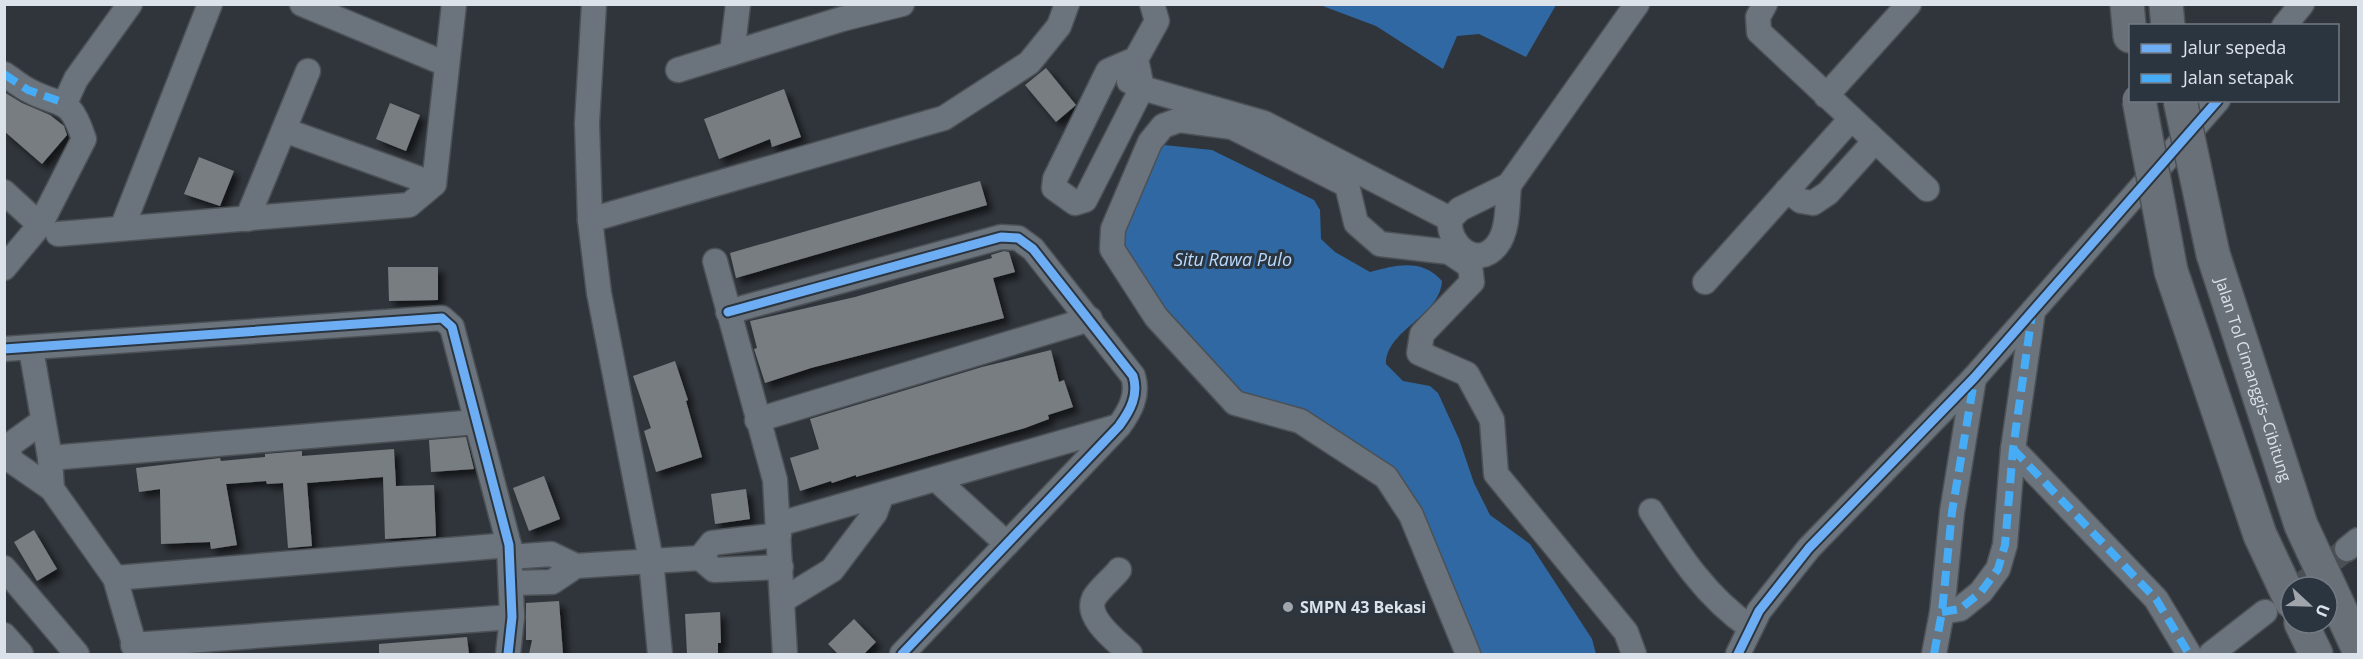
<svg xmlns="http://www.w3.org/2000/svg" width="2363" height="659" viewBox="0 0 2363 659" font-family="'Open Sans',sans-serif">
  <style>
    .water { fill: #2f68a3 }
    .building { fill: #787d82; filter: url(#shadow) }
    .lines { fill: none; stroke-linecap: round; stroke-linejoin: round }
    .minor-tunnel { stroke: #4a4f55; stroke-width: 24; stroke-dasharray: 24 12; stroke-linecap: butt }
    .minor-casing { stroke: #4c5156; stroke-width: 27 }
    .highway-casing { stroke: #4c5156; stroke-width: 36 }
    .minor { stroke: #6b737c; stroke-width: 24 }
    .highway { stroke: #697077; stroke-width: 33 }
    .highway-bridge-casing { stroke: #4c5156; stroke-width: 36; stroke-linecap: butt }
    .highway-bridge { stroke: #697077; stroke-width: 33 }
    .quiet { stroke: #46acf6; stroke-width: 8; stroke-dasharray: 15 8; stroke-linecap: butt }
    .cycleway-casing { stroke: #2b3540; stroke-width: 13 }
    .cycleway { stroke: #6dadf4; stroke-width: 9 }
    .poi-dot { fill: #a0a5ac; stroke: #2b3540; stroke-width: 2 }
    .labels { text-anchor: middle; stroke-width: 6; stroke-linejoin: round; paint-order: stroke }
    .street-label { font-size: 16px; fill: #dce2e9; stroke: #2b3540 }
    .poi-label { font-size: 16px; font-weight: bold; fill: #dce2e9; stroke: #2b3540; text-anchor: start }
    .water-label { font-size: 18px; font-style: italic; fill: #badafd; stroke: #2b3540 }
  </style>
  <defs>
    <filter id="shadow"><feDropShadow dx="5.5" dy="5.5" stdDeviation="3" flood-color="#0009"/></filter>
  </defs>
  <rect width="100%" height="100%" fill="#30353b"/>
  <g class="water">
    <path d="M1320,5h236l-30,52 -47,-23 -22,2 -14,33 -67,-43z"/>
    <path d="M1164,145l48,5 102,50 6,10 1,29 14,13 35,20c26,-7 52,-14 72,9 -2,35 -56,49 -56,83l17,17 27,5 8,7 21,46 15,44 16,32 40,29 62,95 4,15h-125l-67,-160 -156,-90 -89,-90 -41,-78 40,-90z"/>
  </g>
  <g class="building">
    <path d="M1046,68l30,37 -20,17 -31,-37z"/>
    <path d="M784,89l17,48 -29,10 -2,-8 -51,20 -15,-40z"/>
    <path d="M4,92l18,11 28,12 14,11 3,9 -25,29 -38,-33z"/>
    <path d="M390,103l30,12 -14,36 -30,-12z"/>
    <path d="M199,157l35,14 -14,35 -36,-12z"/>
    <path d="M980,181l7,24 -251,73 -6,-25z"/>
    <path d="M1004,251l5,1 6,20 -22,6 11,40 -193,50 -46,15 -11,-34 3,-1 -7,-27 105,-24 137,-39 -1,-3z"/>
    <path d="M388,267h50v33l-49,1z"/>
    <path d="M1051,350l8,32 5,-2 9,27 -25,8 1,4 -24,9 -169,49v-2l-24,8 -1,-2 -31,10 -10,-33 29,-9 -9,-30 172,-52z"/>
    <path d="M675,361l13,39 -2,1 16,56 -46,15 -12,-41 7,-3 -18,-52z"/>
    <path d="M466,437l8,32 -43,3 -2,-32z"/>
    <path d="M394,449l2,37 38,-1 2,51 -51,3 -2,-62 -76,6 5,63 -24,2 -5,-65 -16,1 -1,-3 -40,3 11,61 -26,4 -1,-7 -49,2 -1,-55 -21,3 -3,-24 84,-10 1,3 44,-4v-3l37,-3v5z"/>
    <path d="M544,476l16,43 -31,12 -16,-43z"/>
    <path d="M746,489l4,30 -35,5 -4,-30z"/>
    <path d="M34,530l23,39 -20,12 -23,-39z"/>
    <path d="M559,601l4,53h-34l3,-14h-6v-37z"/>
    <path d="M720,612l1,31h-3v11h-31l-2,-40z"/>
    <path d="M854,619l22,23 -12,12h-26l-10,-10z"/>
    <path d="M467,637l2,17h-90v-10z"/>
  </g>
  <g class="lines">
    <path class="minor-tunnel" d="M2298,587l49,-38"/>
    <g class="minor-casing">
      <g id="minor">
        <path d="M302,4l144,60"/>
        <path d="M594,4l-7,119 3,97 354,-102 85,-55 30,-37 8,-22"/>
        <path d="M1765,4l-7,13 1,15 168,157"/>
        <path d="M2284,26l18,-22"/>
        <path d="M732,53l6,-49"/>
        <path d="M1136,59l6,29 -57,112 -10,3 -21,-15 1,-9 53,-108 28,-12 21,-38 -5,-17"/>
        <path d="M678,70l164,-51 60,-15"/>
        <path d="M4,74c8,5 16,12 24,16 35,19 41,4 56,49l-44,86 -36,43"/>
        <path d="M1129,81l13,7 122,35 186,96"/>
        <path d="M1826,96l83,-92"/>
        <path d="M65,103l11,-24 54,-75"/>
        <path d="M284,130l150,54"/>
        <path d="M1509,185l128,-181"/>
        <path d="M1509,185c-2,18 0,45 -12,60 -19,25 -50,1 -47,-26l10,-10z"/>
        <path d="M1787,190l14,11 12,2 15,-10 47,-52"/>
        <path d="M4,192l36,33"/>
        <path d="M247,219l61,-148"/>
        <path d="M590,220l9,73 52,267 9,94"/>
        <path d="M122,228l88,-224"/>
        <path d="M58,234l351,-29 25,-21 20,-180"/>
        <path d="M715,261l60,219 10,174"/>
        <path d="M1705,282l146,-163"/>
        <path d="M728,312l273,-75 17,1 15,11 100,127c6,19 -3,35 -14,50l-217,228"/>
        <path d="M4,349l438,-31 10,9 57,218 3,72 -4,37"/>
        <path d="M31,349l19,109 2,31 63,89 22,76"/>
        <path d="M757,420l333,-101"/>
        <path d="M43,421l-32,23 -3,9 5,9 39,27"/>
        <path d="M2013,449l143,150 33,55"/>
        <path d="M50,458l426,-36"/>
        <path d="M936,479l71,65"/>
        <path d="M1651,511c28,44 55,86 99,116"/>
        <path d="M779,524l340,-98"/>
        <path d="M2347,549l11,-9"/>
        <path d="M510,557l41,-3 25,12"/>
        <path d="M700,558l12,-15 67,-8"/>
        <path d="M4,568l73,86"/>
        <path d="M1119,570c-7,9 -19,18 -25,28 -10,20 24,44 36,56"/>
        <path d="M115,578l394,-33"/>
        <path d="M511,583l41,-1 24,-16 124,-8 14,12 67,-3"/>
        <path d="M783,600l49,-30 43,-57 6,-16"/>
        <path d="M1942,612l18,-3 21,-17 17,-23 7,-24 8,-96 20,-138"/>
        <path d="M4,635l17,19"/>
        <path d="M133,645l379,-28"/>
        <path d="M1468,654l-57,-139 -25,-38 -86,-56 -65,-18 -79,-86 -44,-68 1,-20 37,-87 13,-16 16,-6 53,7 115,58 9,38 24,21 69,8 21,14 2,16 -50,52 -3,19 48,21 25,46 4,54 130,158 8,22"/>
        <path d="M1738,654l21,-43 50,-63 165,-170 244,-278"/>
        <path d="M1934,654l8,-42 10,-100 22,-134"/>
        <path d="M2211,654l54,-42"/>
      </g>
    </g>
    <g class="highway-casing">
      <g id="highway">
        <path d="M2127,4l3,32"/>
        <path d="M2166,4l2,22"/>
        <path id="s1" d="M2213,254l88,271 57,123"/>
        <path d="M2171,271l89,264 31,66"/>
        <path d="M2301,623l15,31"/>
      </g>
    </g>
    <use href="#minor" class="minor"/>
    <use href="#highway" class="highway"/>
    <g class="highway-bridge-casing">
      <g id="highway-bridge">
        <path d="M2139,100l32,171"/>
        <path d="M2180,100l33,154"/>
      </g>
    </g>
    <use href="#highway-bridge" class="highway-bridge"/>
    <g class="quiet">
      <path d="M4,74l24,16 37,13"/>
      <path d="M2013,449l143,150 33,55"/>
      <path d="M1942,612l18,-3 21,-17 17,-23 7,-24 8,-96 19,-135"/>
      <path d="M1934,654l8,-42 10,-100 22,-131"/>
    </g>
    <g class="cycleway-casing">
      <g id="cycleway">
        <path d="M728,312l273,-75 17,1 15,11 100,127c6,19 -3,35 -14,50l-217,228"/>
        <path d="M4,349l438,-31 10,9 57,218 3,72 -4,37"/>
        <path d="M1738,654l21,-43 50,-63 165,-170 244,-278"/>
      </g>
    </g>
    <use href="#cycleway" class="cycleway"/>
  </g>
  <circle class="poi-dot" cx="1288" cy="607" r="6"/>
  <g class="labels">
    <g class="street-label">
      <text dy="6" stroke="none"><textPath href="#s1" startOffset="132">Jalan Tol Cimanggis–Cibitung</textPath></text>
    </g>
    <g class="poi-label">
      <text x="1300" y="613">SMPN 43 Bekasi</text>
    </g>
    <g class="water-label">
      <text x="1233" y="266">Situ Rawa Pulo</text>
    </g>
  </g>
  <rect width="2363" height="659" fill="none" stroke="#dce2e9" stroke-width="12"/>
  <rect x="2129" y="24" width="210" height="78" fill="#2b3540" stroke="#727a84" stroke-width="1.5"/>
  <rect x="2141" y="44" width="30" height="9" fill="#6dadf4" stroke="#727a84" stroke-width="1.5"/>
  <text x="2183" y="54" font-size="18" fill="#dce2e9">Jalur sepeda</text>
  <rect x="2141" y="74" width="30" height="9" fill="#46acf6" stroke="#727a84" stroke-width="1.5"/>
  <text x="2183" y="84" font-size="18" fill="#dce2e9">Jalan setapak</text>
  <g transform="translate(2309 605) rotate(112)"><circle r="28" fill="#2b3540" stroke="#727a84" stroke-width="1.5"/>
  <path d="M0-4.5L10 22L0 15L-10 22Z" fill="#a0a5ac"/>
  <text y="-9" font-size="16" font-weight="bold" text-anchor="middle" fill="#dce2e9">U</text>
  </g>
</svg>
